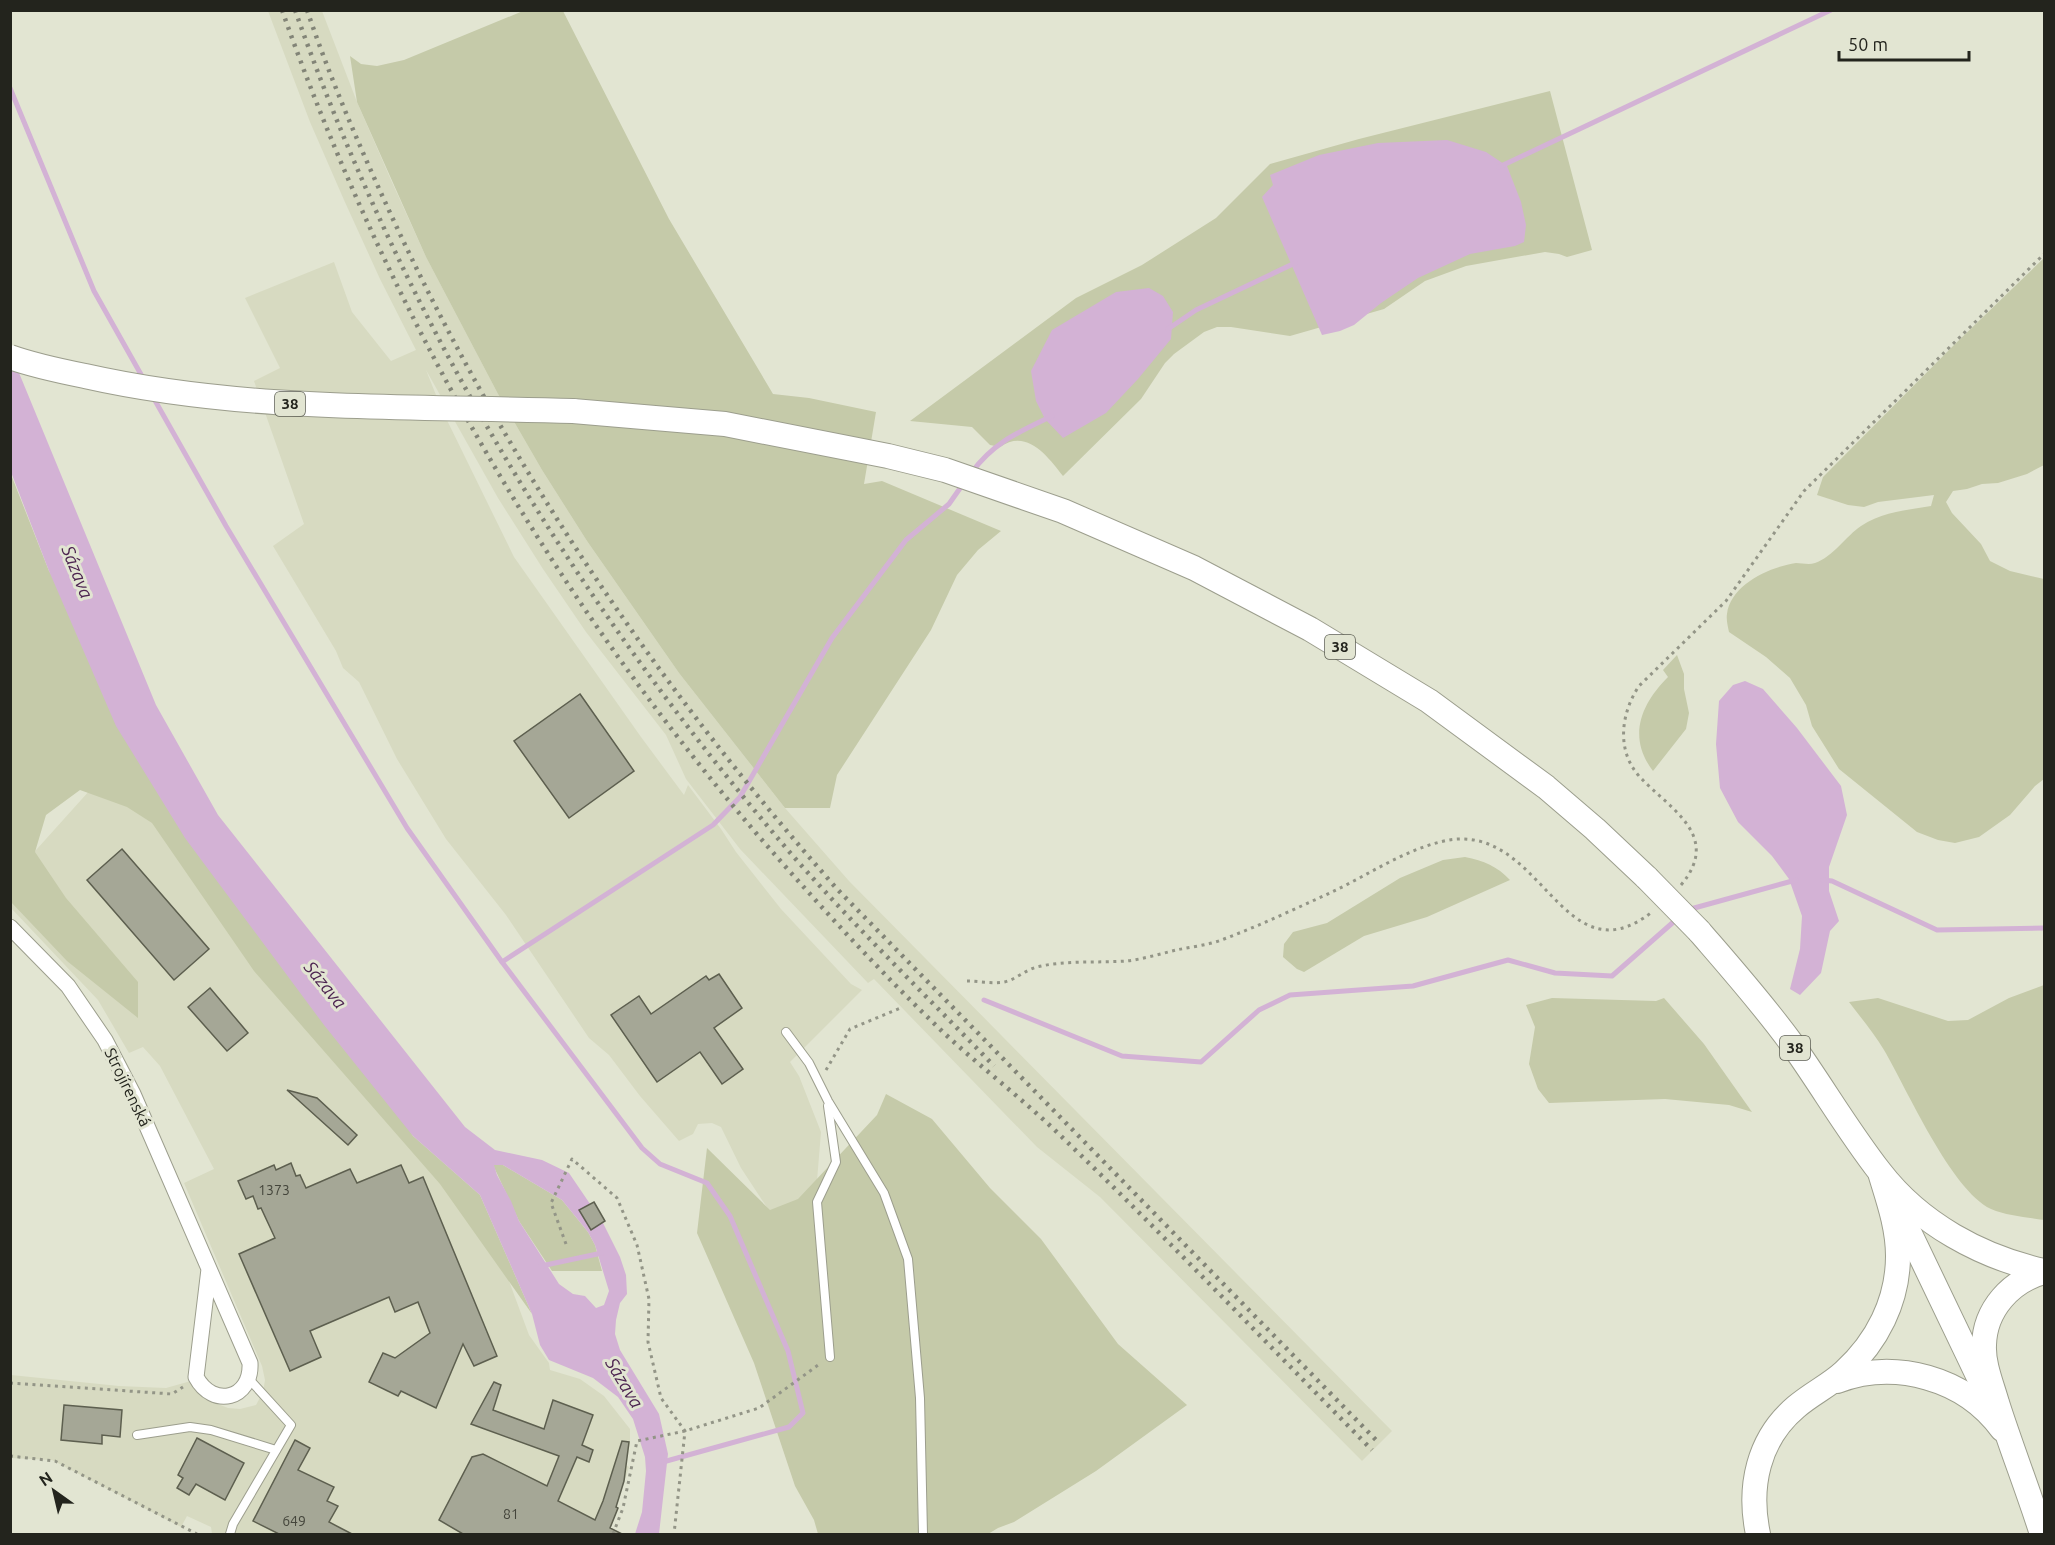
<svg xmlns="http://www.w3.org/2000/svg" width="2055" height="1545" viewBox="0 0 2055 1545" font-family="Ubuntu,sans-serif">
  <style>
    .built { fill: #d7dac1 }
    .green { fill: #c5caa9 }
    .water { fill: #d3b2d5; fill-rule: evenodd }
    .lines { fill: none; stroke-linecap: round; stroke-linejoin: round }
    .stream { stroke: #d3b2d5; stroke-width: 5 }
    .building { fill: #a5a796; stroke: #5d5f4f; stroke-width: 1.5 }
    .service-casing { stroke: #9c9e8d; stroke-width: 10 }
    .minor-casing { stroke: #9c9e8d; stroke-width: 17 }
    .primary-casing { stroke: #9c9e8d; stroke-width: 26 }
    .path { stroke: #939587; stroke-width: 3; stroke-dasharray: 3 4.5; stroke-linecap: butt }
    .service { stroke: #fff; stroke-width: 8 }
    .minor { stroke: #fff; stroke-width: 15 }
    .primary { stroke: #fff; stroke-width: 24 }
    .rail { stroke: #828477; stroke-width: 4.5; stroke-dasharray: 3 6; stroke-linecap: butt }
    .primary-bridge-casing { stroke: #9c9e8d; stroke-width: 26; stroke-linecap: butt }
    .primary-bridge { stroke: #fff; stroke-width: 24 }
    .labels { text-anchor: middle; stroke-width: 6; stroke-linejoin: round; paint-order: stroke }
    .number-label { font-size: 14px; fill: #44453b }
    .shield { fill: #e2e5d2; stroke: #5c5e53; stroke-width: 1.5 }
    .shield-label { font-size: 15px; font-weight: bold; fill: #23241d }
    .street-label { font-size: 16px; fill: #23241d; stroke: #e2e5d2 }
    .water-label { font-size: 18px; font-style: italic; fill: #4c2350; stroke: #e2e5d2 }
  </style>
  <rect width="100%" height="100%" fill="#e2e5d2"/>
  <g class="built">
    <path d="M268,11h54l35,91 34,78 35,77 72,137 44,76 45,71 92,132 106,135 64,73 543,550 -30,30 -262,-264 -63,-50 -163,-168 -6,4 -128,-134 -54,-70 -20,-44 -80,-103 -43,-63 -45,-71 -72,-128 16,40 72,147 127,180 43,58 4,-10 33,44 15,23 45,57 70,75 11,6 -72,72 9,14 22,56 -6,73 -45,7 -29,-44 -20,-41 -9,-4 -14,1 -5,10 -14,7 -39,-45 -31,-41 -20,-17 -83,-123 -60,-76 -49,-80 -38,-77 -16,-14 -7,-17 -63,-105 31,-22 -50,-143 26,-13 -35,-70 89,-36 18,50 39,49 25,-11 -36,-71 -36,-79 -34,-78z"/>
    <path d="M132,760l370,502 27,73 20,28 1,7 30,9 24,17 26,33v14l-4,22 3,2 -13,40 2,1 -11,26h-395l-1,-7 -24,-11 -6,11 -129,-67 -41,-2v-83l108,11 47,2 25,-7 5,10 9,8 23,9 12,1 16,-4 7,-13 2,-12 -3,-14 -78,-183 30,-14 -54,-103 -17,-19 -14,6 -31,-53 -87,-92 -1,-29 89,-99z"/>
  </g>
  <g class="green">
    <path d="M523,11h40l106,208 104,175 36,4 67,14 -12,72 18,-3 119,50 -23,19 -21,25 -26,55 -94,145 -7,33h-45l-106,-135 -92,-132 -45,-71 -44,-76 -72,-137 -69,-155 -7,-46 11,8 16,2 27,-6z"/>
    <path d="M1550,91l42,159 -25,7 -8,-3 -14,-2 -79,14 -41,15 -41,28 -94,27 -59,-9h-14l-13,5 -30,22 -9,9 -24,36 -78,77c-15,-19 -36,-48 -63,-29l-10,-2 -18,-18 -62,-6 166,-123 66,-33 74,-47 54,-54 89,-25z"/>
    <path d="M2044,258v207l-17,9 -29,9 -16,1 -15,5 -14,2 -7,11 6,11 29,31 9,17 20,10 34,8v200l-9,7 -25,29 -31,22 -24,6 -17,-3 -21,-8 -78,-63 -27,-43 -6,-21 -16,-27 -24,-21 -37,-25c-1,-5 -3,-12 -2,-18 4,-30 43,-47 69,-51 6,0 13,2 19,0 18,-6 31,-27 46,-37 21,-14 46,-16 70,-20l3,-11 -56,7 -14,5 -16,-2 -31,-10 6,-18 131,-132z"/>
    <path d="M10,472l39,99 364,565 67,59 52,119 -92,-130 -186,-213 -102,-148 -25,-16 -47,-17 -34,25 -11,37 31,46 72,84v36l-71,-57 -56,-59z"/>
    <path d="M1677,655l7,19v15l5,24 -3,16 -33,42c-26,-34 -12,-67 15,-94l-5,-7z"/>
    <path d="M1465,857c19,4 32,9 45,23l-83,37 -63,19 -60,36 -7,-3 -14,-12 1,-13 9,-12 34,-9 73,-45 43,-18z"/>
    <path d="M2044,985v235c-17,-3 -37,-4 -53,-11 -40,-19 -84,-120 -107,-159 -10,-17 -23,-32 -35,-48l29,-4 70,23 20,-1 41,-22z"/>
    <path d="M1552,998l104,3 8,-3 40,46 48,68 -23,-7 -64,-6 -116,4 -11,-14 -9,-25 6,-37 -9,-22z"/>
    <path d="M886,1094l46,25 58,69 51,51 77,105 69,61 -91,66 -82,51 -16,6 -10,6h-170l-4,-14 -19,-34 -41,-123 -57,-130 10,-85 63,62 28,-11 79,-84z"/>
    <path d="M493,1165h10l59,35 26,32 7,13 7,26h-50l-33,-50z"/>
  </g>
  <g class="water">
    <path d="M1447,140l39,12 21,14 14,36 5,23 -2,17 -9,4 -45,8 -52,24 -37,25 -27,22 -14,6 -18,4 -60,-138 11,-12 -3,-10 49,-20 59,-12z"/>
    <path d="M1149,288l14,8 10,16 -2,27 -33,40 -32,34 -43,25 -18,-19 -9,-18 -5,-30 21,-41 64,-38z"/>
    <path d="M10,351l146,354 62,110 247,312 30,23 47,10 27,13 34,50 17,34 6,18 1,19 -7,9 -4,17 -1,14 5,16 39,64 9,40 -9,80h-24l7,-22 4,-41 -1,-14 -12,-38 -15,-22 -25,-19 -44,-18 -9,-15 -8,-31 -52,-119 -67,-59 -89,-111 -139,-187 -69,-112 -67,-155 -38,-99zM494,1165h9l59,35 26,32 7,13 14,46 -5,14 -8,3 -11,-12 -12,-2 -14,-10 -40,-63 -8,-20 -14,-26z"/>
    <path d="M1745,681l18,8 34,39 44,58 6,29 -18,52v24l10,30 -9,10 -9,42 -21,22 -10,-6 10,-40 2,-33 -13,-37 -17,-23 -34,-34 -18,-34 -4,-44 3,-43 14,-16z"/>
  </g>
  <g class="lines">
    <g class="stream">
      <path d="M10,88l84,203 49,87"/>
      <path d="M1499,167l332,-157"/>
      <path d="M1168,329l28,-19 99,-47"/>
      <path d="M153,397l73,129 181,302 95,134 140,186 18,16 47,19 23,33 58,135 15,62 -14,14 -126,35"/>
      <path d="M972,472c22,-30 47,-40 80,-56"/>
      <path d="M1823,880l9,1 105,49 107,-2"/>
      <path d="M1687,910l109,-30"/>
      <path d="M502,962l211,-137 27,-28 92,-159 74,-98 43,-36 14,-20"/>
      <path d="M984,1000l138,56 79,6 58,-52 31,-15 123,-9 95,-26 47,13 57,3 66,-58"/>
      <path d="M541,1266l61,-13"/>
    </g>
  </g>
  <g class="building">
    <path d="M580,694l54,77 -65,47 -55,-77z"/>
    <path d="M122,849l87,100 -35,31 -87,-100z"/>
    <path d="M719,974l23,34 -28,20 29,41 -21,15 -22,-32 -43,30 -46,-67 28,-19 12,18 55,-38 3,4z"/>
    <path d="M210,988l38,45 -21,18 -39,-44z"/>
    <path d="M287,1090l30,8 40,37 -9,10z"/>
    <path d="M291,1163l5,13 4,-1 6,13 44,-19 7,14 44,-18 8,18 14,-6 74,179 -23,10 -11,-22 -27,64 -35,-17 -3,5 -29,-14 14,-29 12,5 35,-25 -12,-31 -23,10 -6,-15 -79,34 11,26 -31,14 -51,-117 36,-16 -14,-30 -3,1 -5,-13 -7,3 -8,-18 36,-16 2,5z"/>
    <path d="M594,1202l11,19 -14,9 -12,-20z"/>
    <path d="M494,1382l7,3 -8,25 51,19 9,-29 40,15 -11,30 11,5 -4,12 -12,-5 -19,44 37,19 8,-19 19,-60 7,1 -5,39 -8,26 2,1 -8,20 12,6h-159l-24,-14 33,-63 11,-3 64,32 12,-30 -88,-32z"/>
    <path d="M64,1405l58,5 -2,27 -18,-2v9l-41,-4z"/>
    <path d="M197,1438l47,25 -19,37 -29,-16 -7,11 -12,-7 6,-10 -5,-3z"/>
    <path d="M295,1440l15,8 -12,22 36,17 -7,14 11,5 -9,16 23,12h-73l-26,-13z"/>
  </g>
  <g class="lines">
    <g class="service-casing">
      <g id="service">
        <path d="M786,1032l23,31 19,38 56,92 24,66 12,139 3,136"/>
        <path d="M828,1106l8,56 -19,40 13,155"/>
        <path d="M137,1435l53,-8 21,3 65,20"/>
        <path d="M230,1534l3,-10 58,-99 -42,-46"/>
      </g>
    </g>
    <g class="minor-casing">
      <path id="minor" d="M10,927l58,59 37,54 28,54 117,269c2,36 -37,46 -54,14l13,-108"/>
    </g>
    <g class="primary-casing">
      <g id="primary">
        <path d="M573,411l152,13 163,32 57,14 118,41 131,57 116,61 119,72 117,86 49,42 52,49"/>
        <path d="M1699,931c32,37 64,73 93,113 30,42 56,87 88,128 40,52 101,85 164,99"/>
        <path d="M1900,1213l82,171"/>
        <path d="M1837,1381c58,-22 128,-3 165,48"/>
        <path d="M1758,1534c-10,-47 0,-95 38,-127 15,-13 34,-22 48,-35 33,-30 54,-71 54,-116 0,-28 -9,-54 -17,-80"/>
        <path d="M2042,1534c-14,-44 -31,-87 -45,-131 -5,-18 -14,-39 -13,-58 1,-36 27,-64 60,-73"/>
      </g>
    </g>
    <g class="path">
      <path d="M1681,885c42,-50 -13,-77 -42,-109 -23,-26 -18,-63 0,-90l87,-85 78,-110 240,-237"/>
      <path d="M967,981c12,0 25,3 37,1 11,-2 21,-12 33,-15 28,-7 61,-4 90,-6 16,-2 33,-7 49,-11 15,-3 33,-5 48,-11 37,-14 73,-31 108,-47 36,-17 72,-42 112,-51 98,-22 117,142 208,71"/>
      <path d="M826,1070l24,-41 53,-22"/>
      <path d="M566,1244l-15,-41 21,-44 45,39 20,47 12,54 -1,43 13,56 24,33 -11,103"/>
      <path d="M10,1383l162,11 11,-7"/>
      <path d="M10,1456l45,5 142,73"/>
      <path d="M613,1534l10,-26 14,-67 48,-10 74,-23 62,-45"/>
    </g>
    <use href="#service" class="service"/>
    <use href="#minor" class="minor"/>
    <use href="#primary" class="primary"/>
    <g class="rail">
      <path d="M282,10c105,299 268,583 474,823 60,69 123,138 189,201 38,35 80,67 117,103 106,102 207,209 310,313"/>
      <path d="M295,10c105,298 268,572 470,813 71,86 152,163 229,243"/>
      <path d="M307,10c24,71 54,140 85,207 115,248 265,469 446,673l541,553"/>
    </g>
    <g class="primary-bridge-casing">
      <g id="primary-bridge">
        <path d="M10,357c25,9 50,14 75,19 160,36 325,30 488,35"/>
        <path d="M1647,878l52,53"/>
      </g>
    </g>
    <use href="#primary-bridge" class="primary-bridge"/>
  </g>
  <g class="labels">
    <g class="number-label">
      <text x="274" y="1195">1373</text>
      <text x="511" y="1519">81</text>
      <text x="294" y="1526">649</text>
    </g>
    <g class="shield">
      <rect x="275" y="392" width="30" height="24" rx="4.5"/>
      <rect x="1325" y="635" width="30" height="24" rx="4.5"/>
      <rect x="1780" y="1036" width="30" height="24" rx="4.5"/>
    </g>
    <g class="shield-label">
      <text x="290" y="409">38</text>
      <text x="1340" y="652">38</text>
      <text x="1795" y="1053">38</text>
    </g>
    <g class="street-label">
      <text transform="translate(128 1087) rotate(64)" y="6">Strojírenská</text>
    </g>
    <g class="water-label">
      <text transform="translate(77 572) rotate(68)" y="6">Sázava</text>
      <text transform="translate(325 985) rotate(51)" y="6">Sázava</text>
      <text transform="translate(624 1383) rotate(59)" y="6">Sázava</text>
    </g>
  </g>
  <rect width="2055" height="1545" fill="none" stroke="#23241d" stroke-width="24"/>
  <g transform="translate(54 1491) rotate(326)" stroke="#e2e5d2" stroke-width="4.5" paint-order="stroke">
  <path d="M0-4.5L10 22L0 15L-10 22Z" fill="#23241d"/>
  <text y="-9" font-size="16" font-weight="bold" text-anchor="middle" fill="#23241d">N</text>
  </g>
  <path d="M1839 51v9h130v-9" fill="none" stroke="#23241d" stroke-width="3"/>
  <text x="1848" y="51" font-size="18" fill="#23241d" stroke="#e2e5d2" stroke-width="4.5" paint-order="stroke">50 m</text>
</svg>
